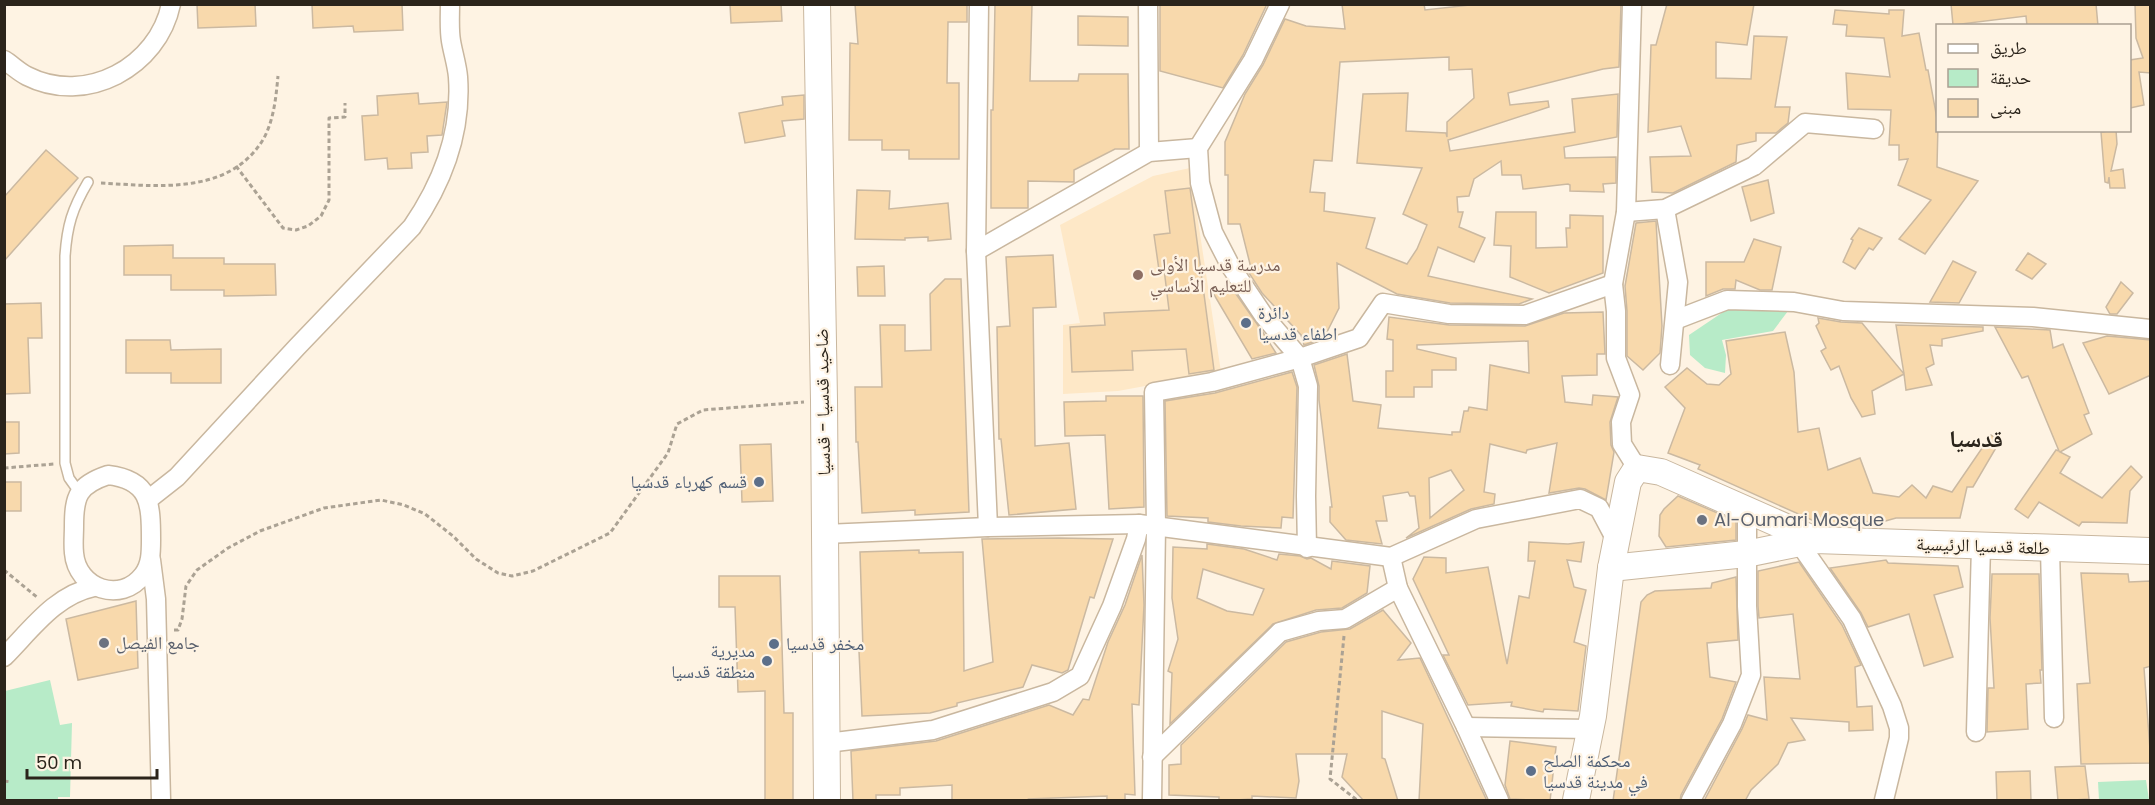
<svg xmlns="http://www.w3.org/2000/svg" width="2155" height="805" viewBox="0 0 2155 805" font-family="Poppins,'Noto Naskh Arabic',sans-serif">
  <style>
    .built { fill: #fee8c7 }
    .green { fill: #b7ebc8 }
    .building { fill: #f8d9ac; stroke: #cbb9a1; stroke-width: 1.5; fill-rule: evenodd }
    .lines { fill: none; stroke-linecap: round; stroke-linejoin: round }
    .lane-casing { stroke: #c9b79f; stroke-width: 12 }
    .street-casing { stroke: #c9b79f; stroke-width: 21 }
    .secondary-casing { stroke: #c9b79f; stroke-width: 28 }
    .path { stroke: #aba294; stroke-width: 3; stroke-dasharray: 4.5 3; stroke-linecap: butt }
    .lane { stroke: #fff; stroke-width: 9 }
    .street { stroke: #fff; stroke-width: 18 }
    .secondary { stroke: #fff; stroke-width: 26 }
    .education-dot { fill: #8d6e63; stroke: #fef3e3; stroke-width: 2 }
    .service-dot { fill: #5c6f8a; stroke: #fef3e3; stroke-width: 2 }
    .worship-dot { fill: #6b7280; stroke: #fef3e3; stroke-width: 2 }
    .labels { text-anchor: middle; stroke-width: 4.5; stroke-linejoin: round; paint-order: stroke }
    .education-label { font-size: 18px; fill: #785e54; stroke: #fef3e3; text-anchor: start }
    .service-label { font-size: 18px; fill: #4e5e75; stroke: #fef3e3; text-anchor: start }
    .street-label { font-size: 18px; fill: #2b241b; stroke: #fef3e3 }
    .worship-label { font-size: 18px; fill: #5b616d; stroke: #fef3e3; text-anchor: start }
    .district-label { font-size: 24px; font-weight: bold; fill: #2b241b; stroke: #fef3e3 }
  </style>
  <rect width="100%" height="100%" fill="#fef3e3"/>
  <path class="built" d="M1190,168l31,204 -103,19 -55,3v-69l17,-2 -20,-98 93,-49z"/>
  <g class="green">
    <path d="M1738,302l34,3 16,6 -15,20 -51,9 4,15 -1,18 -20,-5 -15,-13 -1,-20z"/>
    <path d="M50,680l10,45 12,-2 -2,74h-12v3h-53v-109z"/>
    <path d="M2146,780l3,20h-50l-1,-18z"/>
  </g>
  <g class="building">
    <path d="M197,4h58l1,22 -58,2z"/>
    <path d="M312,4h90l1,26 -49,2 -1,-6 -40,2z"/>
    <path d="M730,4h51l1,17 -51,2z"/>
    <path d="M855,4h112v18h-19l-1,61h12v76h-50v-9h-27v-10h-33l1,-97 8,1z"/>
    <path d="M995,4h37l-2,77h48l1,-7h49l1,75h-14l-41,21v12l-46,-1v27h-37v-98h2z"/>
    <path d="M1160,4h107l-24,51 -20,33 -63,-17z"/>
    <path d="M1342,4h82l1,6 45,-5 151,-1 -2,63 -16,2 -95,24 2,12 38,-4 1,6 -101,33 2,11 125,-19 -3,-33 46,-5 -1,43 -53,10 1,11 51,-1v26l-13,1 1,8 -34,-1v-6l-2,-1 -45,5 -2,-14h-19l-1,-14 -27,18 -5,17 -12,1 1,15h5l-4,15 26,11 -11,24 -36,-15 -10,29 104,23 -13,5 -69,-1 -53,-9 -60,-31 2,45 -15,30 -20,7 -3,-10 -39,-42 -13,-20 3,-1 -12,-48h-12v-49h-3v-33l20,-48 18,-29 22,-46 21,7 39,3zM1449,57v13l23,-1 2,29 -27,24v15l-1,-4 -40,-2 2,-38 -45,1 -6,69 65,5 -19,46 24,11 -10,24 -10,15 -41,-16 9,-30 -51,-7 1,-18 -15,-1 4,-32 18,1 8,-99z"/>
    <path d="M1667,4h87l-7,41 -31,-3v36l35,1 3,-43 33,1 -12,70h15l-2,16 -12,10h-20v8l-19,4 -1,17 -63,31 -21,-1 -2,-35 41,-1 -10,-30 -33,6 3,-87h5z"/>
    <path d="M1951,4h145l2,22h-71l-1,-10 -73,9z"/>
    <path d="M2135,4h16v69l-12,-1 5,33 -14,3v-48l13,-2 -7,-20z"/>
    <path d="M1835,10l54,4v-4h15l-2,26 17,-3 7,37h2l10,54 -1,43 41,14 -53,73 -26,-15 32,-39 -33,-15 10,-26 -9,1v-15h-10l2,-35 -43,-1 -2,-36 44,4 -6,-39 -38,-2 1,-11 -14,-1z"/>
    <path d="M1078,16l50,1v29l-50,-1z"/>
    <path d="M418,93l1,11 28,-2 -5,33 -15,1 1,16 -17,1 1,15 -24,1 -1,-11 -22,2 -3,-44 16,-1 -1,-19z"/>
    <path d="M804,95v24l-22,2 3,15 -40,7 -6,-30 44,-8 -1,-8z"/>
    <path d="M2116,130l1,14 -6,27 12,-2 2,19h-15l-1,-11 -1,6 -3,-1 -4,-50z"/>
    <path d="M46,150l32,28 -74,83v-64z"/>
    <path d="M1768,180l6,33 -23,8 -9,-34z"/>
    <path d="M1190,188l24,182 -25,4 -3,-25 -54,2 1,19 -61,2 -2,-45 35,-2 -1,-12 65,-3 -5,-41 -5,1 -5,-35 16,-2 -5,-42z"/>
    <path d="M857,190l33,1 -1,18 59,-6 3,36 -23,2v-4l-23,1v2l-50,-1z"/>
    <path d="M1496,212h40v36l31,-1 -1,-19h4v-13l33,1v57l-54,20 -39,-16 1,-31 -17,-1z"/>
    <path d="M1656,221l6,105 -2,27 -17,17 -16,-14v-45l-2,-25 11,-63z"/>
    <path d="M1859,228l23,10 -9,12 -4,-2 -14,21 -12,-7 10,-22 -2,-1z"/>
    <path d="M1754,239l27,8 -9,43h-12l-24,-10 -1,9h-12l-17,7v-34h38z"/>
    <path d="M173,245v13h51v6h51l1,31 -52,1v-6h-53v-15h-47v-29z"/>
    <path d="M2028,253l18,11 -14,15 -16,-9z"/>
    <path d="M1053,255l3,52 -23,1 2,138 34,-3 7,66 -67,6 -8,-76h-2l-2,-112 13,-1 -4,-69z"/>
    <path d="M1953,261l23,11 -17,31 -29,-1z"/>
    <path d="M884,266l1,30h-27l-1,-29z"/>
    <path d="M945,279h16l8,233 -54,3v-5l-53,3 -4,-71h-2l-1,-55h27l-2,-62h25v26l26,-1 -1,-56z"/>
    <path d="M2121,282l12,11 -16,21h-7l-4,-7z"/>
    <path d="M1229,284l33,47 14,22 -24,6 -39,-66z"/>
    <path d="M41,303l1,35h-14l2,55 -26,1v-90z"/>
    <path d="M1603,312l2,42h-8v21l-35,1 3,26 27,3 1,-10 25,2 -8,25 1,23 3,7 -8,48 -21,-11 -6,-1 -30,5 8,-50 -30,7 -1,3 -36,-9 -6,48 11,2 -1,10 -23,5 -65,29 13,-10 -4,-32h-5l-2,-4 -25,4 4,25h-11l6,23 -36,-4 -16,-18v-15h2l-13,-107v-14l-5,-21 33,-11 6,47 28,4 -3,23 74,7v-3h8l4,-21h4l1,-4 18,3 3,-45 39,8 -1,-32 -111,4v4l39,9v12h-24v17h-18v10h-28v-26h7v-31l-6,-1 2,-22 60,8 76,1 39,-13zM1451,470l13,20 -34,28 -1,-40z"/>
    <path d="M1818,318l23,4 21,1 42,51 -8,-49 87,2v4l-41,8v7l-12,-1 4,19 -8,4 6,17 -26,5 -2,-16 -32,17 3,23 -13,3 -11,-19 -12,-32 -8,4 -10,-19 5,-3 -10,-22 3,-3z"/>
    <path d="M1995,327l55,3 3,18 10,-4 26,69 -5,2 8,19 -32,18 10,5 -10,16 42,25 29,-32 11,11 -12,14 -3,32 -45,-1 -3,4 -40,-24 -11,16 -13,-9 41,-59 3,1 -31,-75 -6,2z"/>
    <path d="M1785,332l9,40 4,60 21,-4 9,42 32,-12 13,35 26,4 13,-12 14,13 7,-12 19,6 39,-57 9,6 -27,46h-6l-7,31h-64l-14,4 -34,-1 -25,4 -125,-56 2,-4 -32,-12 17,-45 -20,-21 22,-19 20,16 12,1 12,-11 -5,-33z"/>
    <path d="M2107,336l44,4v35l-42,19 -26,-51z"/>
    <path d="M126,340h44l1,10 50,-1v34h-50v-10h-45z"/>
    <path d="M1292,372l5,15 -4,131 -11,-1 -1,11 -40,-2 -33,-4v-4l-41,-2 -2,-115 50,-8z"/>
    <path d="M1106,396h37l1,111 -35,2 -4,-74 -40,1 -1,-34 42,-1z"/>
    <path d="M4,422h15v31l-15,1z"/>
    <path d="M771,444l2,57 -31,1 -2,-57z"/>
    <rect x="4" y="482" width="17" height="29"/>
    <path d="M1678,496l58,25v19l-70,7 -7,-11 1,-21 4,-6z"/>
    <path d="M1059,538l54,1 -19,59 -4,-1 -22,73 -6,3 -30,-8 -9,22 -66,16v3l-27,7 -68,3 -3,-65 4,-1 -3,-98 59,-2v3l44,-1 1,119 29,-9 -11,-123z"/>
    <path d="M1529,542l39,2 16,-2 -3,20 -14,-2 7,27 12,3 -12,52 12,4 -8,65 -34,-2 -1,3 -32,-6 1,-4 -44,3 -25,-50h6l-36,-76 11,-22 22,1v15l42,-6 19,97 12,-68 10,2 6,-37h-7z"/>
    <path d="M1207,544l37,5 33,11 2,-6 21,2 7,3 4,-1 20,11 1,-8 38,5 -3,27 -25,15 -26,2 -43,14 -103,100 2,-51 -4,-2 10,-32 -6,-41 1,-51 34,2zM1203,569l61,20 -11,26 -26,-4 -30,-13z"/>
    <path d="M1142,555l2,50 -5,100 -7,-1 3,91 -10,-1v7h-18v-5l-78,3 2,2h-79v-16l-52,3v7h-24v6h-23l-2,-50 85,-10 113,-36 24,10 10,-16 6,1 19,-58 17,-37z"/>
    <path d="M1886,560l2,3 70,3 5,21 -29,8 19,62 -29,9 -15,-52 -41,13 -7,-14 -31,-45z"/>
    <path d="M1799,562l43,63 19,40 -6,2 2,40 15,-1 1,24 -24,1v-9l-58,-4 14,22 -17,3 -10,21 -27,26 -6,11h-41l38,-72 6,-14 19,5 -3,-43 36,2 -7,-65 -34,4 -1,-12v-35z"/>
    <path d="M2081,573l47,1 1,8 22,-1v85l-7,2 7,95 -70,1 -4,-80 13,-1z"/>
    <path d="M1992,574h47l3,96h-2l1,13 -15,1 2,45 -41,3 1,-44h6l-4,-70z"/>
    <path d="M719,576h61l4,137h9v88h-28v-110l-27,1 -3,-85h-16z"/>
    <path d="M1736,577l2,63 -31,3 3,34 26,5 -14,37 -41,76 -1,6h-67l28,-199 6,-7 8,-4 56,-3 1,-5z"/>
    <path d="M136,601l2,67 -60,12 -12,-61z"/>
    <path d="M1383,610l28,33 -13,17 22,-2 67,143h-68l4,-77 -41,-13v47l3,1 13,42h-34l-22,-24 5,-23h-51l3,27 -3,17 -44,-2v3l-33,2v-4l-50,-2v-30l12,-1v-19l105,-103 35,-10 29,-3z"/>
    <path d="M1510,741l46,6 -6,54 -40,-2 -5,-14z"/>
    <path d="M2085,766l4,33 -31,2 -3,-34z"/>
    <path d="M2030,771l1,30h-34l-1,-29z"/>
  </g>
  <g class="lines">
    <g class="lane-casing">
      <path id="lane" d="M79,492l-10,-14 -4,-15v-207c2,-30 7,-47 23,-74"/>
    </g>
    <g class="street-casing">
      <g id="street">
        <path d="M979,4l-3,247 12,276"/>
        <path d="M1148,4l1,148"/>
        <path d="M1280,4l-27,56 -55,88 2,35 13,49 18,35 33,49 36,42 8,28 -2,110 1,52"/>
        <path d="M1632,4l-6,208 -13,72 3,27v47l14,37 -9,27 1,22 15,24"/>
        <path d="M4,60c8,5 15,12 23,16 59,30 131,-9 144,-72"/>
        <path d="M1665,209l13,73 -8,83"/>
        <path d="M1626,212l39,-3 89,-43 51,-43 69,6"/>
        <path d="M976,251l173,-99 49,-4"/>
        <path d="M1675,320l52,-20 67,2 49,9 190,6 117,12"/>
        <path d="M108,475c42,5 43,28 43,65 0,12 0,25 -8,35 -22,29 -66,14 -69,-22 -1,-9 0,-18 0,-27 0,-30 4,-41 34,-51z"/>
        <path d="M149,499l28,-22 120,-130 115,-120c31,-45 50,-94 46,-150 -1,-12 -5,-24 -7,-36 -2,-12 -1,-24 -1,-37"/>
        <path d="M825,534l163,-7 151,-3 252,33 85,-38 104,-20 19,9 18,34"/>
        <path d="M1799,543l53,76 40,87 7,22v10l-15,62"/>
        <path d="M2050,548l4,170"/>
        <path d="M1391,557l7,31 68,139 33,73"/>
        <path d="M151,560l5,39 5,201"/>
        <path d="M4,657c27,-27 51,-62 90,-70"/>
        <path d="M1466,727l124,2"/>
        <path d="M1976,732l5,-186"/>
        <path d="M827,743l106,-13 120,-38 27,-16 32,-70 24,-67 3,-15"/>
        <path d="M1152,757l128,-125 39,-11 26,-2 53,-31"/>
        <path d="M1152,800l4,-274 -2,-134 58,-10 88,-24 59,-20 24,-35 66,11 76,1 88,-31"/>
        <path d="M1691,800l41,-76 19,-49 -4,-69v-97"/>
      </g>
    </g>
    <g class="secondary-casing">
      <g id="secondary">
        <path d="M817,4l7,396 3,400"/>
        <path d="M1611,568l135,-14 69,-14 335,11"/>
        <path d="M1576,800l17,-84 18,-148 17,-86 9,-14 24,4 154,68"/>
      </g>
    </g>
    <g class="path">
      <path d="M236,166l47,62 13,2 12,-4 13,-10 8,-16v-82l16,-1v-14"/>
      <path d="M101,183c56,3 129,13 163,-45 10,-19 12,-41 14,-62"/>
      <path d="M4,468l50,-4"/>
      <path d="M4,570l34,28"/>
      <path d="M174,630h4l4,-11 4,-33 11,-16 31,-22 32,-17 64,-23 57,-8 23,5 21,9 28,22 23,23 22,14 14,3 21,-5 77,-38 58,-80 9,-29 26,-14 101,-8"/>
      <path d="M1344,636l-14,143 27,21"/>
      <path d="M4,781l7,1"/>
    </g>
    <use href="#lane" class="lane"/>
    <use href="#street" class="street"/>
    <use href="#secondary" class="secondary"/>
  </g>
  <circle class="education-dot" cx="1138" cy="275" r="6"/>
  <g class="service-dot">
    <circle cx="1246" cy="323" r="6"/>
    <circle cx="759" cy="482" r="6"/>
    <circle cx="774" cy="644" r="6"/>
    <circle cx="767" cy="661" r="6"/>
    <circle cx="1531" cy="771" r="6"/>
  </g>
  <g class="worship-dot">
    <circle cx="1702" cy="520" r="6"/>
    <circle cx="104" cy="643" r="6"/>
  </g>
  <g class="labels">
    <g class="education-label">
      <text x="1150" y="271">مدرسة قدسيا الأولى<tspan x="1150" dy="21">للتعليم الأساسي</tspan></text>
    </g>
    <g class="service-label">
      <text x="1258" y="319">دائرة<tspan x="1258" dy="21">اطفاء قدسيا</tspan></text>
      <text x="747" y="488" text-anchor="end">قسم كهرباء قدسيا</text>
      <text x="786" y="650">مخفر قدسيا</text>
      <text x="755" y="657" text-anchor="end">مديرية<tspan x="755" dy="21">منطقة قدسيا</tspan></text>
      <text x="1543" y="767">محكمة الصلح<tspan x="1543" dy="21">في مدينة قدسيا</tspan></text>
    </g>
    <g class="street-label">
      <text transform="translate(823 402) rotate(-91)" y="6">ضاحيد قدسيا - قدسيا</text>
      <text transform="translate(1983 546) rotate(2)" y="6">طلعة قدسيا الرئيسية</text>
    </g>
    <g class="worship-label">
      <text x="1714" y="526">Al-Oumari Mosque</text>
      <text x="116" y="649">جامع الفيصل</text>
    </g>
    <g class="district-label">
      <text x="1976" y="447">قدسيا</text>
    </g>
  </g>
  <rect width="2155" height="805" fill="none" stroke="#2b241b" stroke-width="12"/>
  <rect x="1936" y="24" width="195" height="108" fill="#fef3e3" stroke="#aaa093" stroke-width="1.5"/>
  <rect x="1948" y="44" width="30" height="9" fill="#ffffff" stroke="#aaa093" stroke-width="1.5"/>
  <text x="1990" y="54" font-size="18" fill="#2b241b">طريق</text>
  <rect x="1948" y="69" width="30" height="18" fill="#b7ebc8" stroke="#aaa093" stroke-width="1.5"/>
  <text x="1990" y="84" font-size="18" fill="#2b241b">حديقة</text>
  <rect x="1948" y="99" width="30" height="18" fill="#f8d9ac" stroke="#aaa093" stroke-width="1.5"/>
  <text x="1990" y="114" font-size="18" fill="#2b241b">مبنى</text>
  <path d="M27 769v9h130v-9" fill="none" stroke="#2b241b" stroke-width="3"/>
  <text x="36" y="769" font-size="18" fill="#2b241b" stroke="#fef3e3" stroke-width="4.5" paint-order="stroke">50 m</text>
</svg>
